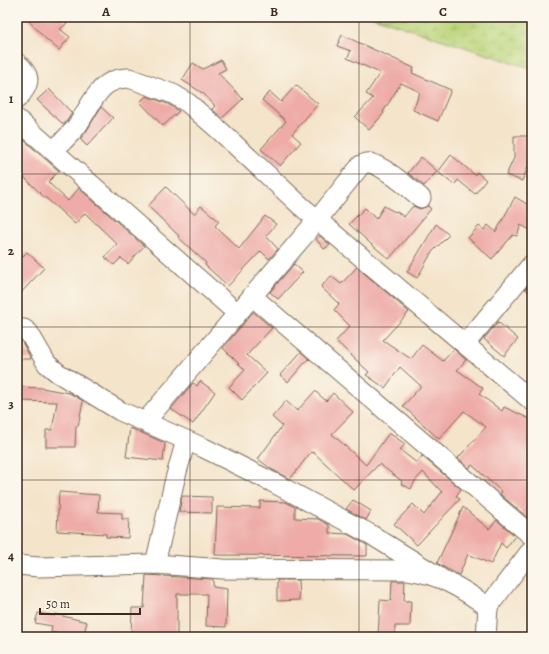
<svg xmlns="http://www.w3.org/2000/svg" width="549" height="654" viewBox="0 0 549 654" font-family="Alegreya,serif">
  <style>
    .wetland { fill: url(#wetland-marsh); stroke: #7b804c }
    .building { fill: #eeaba7 }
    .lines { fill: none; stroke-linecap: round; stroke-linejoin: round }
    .minor-casing { stroke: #7c6b5a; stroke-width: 21 }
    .minor { stroke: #fff; stroke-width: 19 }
    .grid { fill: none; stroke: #3b2a1e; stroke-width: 1; stroke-opacity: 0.55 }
    .neatline { fill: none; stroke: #3b2a1e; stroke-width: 1.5 }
    .grid-label { font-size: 13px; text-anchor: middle; font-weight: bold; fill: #3b2a1e }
  </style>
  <defs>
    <pattern id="wetland-marsh" width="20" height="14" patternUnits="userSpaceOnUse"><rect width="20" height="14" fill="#bbd67b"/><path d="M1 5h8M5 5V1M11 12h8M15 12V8" fill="none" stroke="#a2b86a"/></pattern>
  </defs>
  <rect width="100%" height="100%" fill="#fbf7ec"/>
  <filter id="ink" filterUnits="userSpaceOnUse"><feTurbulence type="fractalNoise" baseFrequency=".025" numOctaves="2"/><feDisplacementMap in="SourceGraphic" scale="8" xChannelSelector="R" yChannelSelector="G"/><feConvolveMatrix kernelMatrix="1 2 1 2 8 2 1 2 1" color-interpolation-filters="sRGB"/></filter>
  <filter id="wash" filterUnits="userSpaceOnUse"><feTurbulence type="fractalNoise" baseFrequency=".012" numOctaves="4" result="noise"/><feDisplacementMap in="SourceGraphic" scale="16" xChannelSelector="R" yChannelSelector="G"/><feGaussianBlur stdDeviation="0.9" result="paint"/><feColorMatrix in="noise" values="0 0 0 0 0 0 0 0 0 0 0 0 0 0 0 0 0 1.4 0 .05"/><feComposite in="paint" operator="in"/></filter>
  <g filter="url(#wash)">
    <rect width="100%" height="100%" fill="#f4e4ca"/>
    <path class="wetland" d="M373,17h159v51l-19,-5z"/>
    <g id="blocks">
      <g class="building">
        <path d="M25,17h36l6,6 -7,6 10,8 -11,13 -13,-11z"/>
        <path d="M342,35l72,33 -2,5 39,17 -13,31 -25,-11 7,-18 -19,-9 -18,29 1,1 -15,17 -14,-13 18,-19 -7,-4 14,-21 -33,-15 4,-7 -14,-5z"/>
        <path d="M221,60l5,9 -8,4 25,26 -21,19 -10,-9 3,-3 -11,-12 -22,-14 11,-17 10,6z"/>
        <path d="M296,85l22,19 -26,30 9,8 -21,24 -19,-17 25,-28 -24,-21 8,-8 11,10z"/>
        <path d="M49,89l23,24 -8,12 -27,-25z"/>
        <path d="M146,96l22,8 11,7 -16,15 -23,-24z"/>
        <path d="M101,107l12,11 -26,28 -7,-7 6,-7z"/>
        <path d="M17,134l42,37 -11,11 20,19 11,-13 65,58 -16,18 -7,-6 -7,7 -9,-8 12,-13 -32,-31 -10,11 -29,-26h-1l-28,-28z"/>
        <path d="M514,136h18v21l-10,24 -16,-6 8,-17z"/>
        <path d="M451,155l24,20 2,-3 9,8 -11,14 -17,-14 -4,5 -16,-13z"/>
        <path d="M421,157l16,14 -13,15 -16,-13z"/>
        <path d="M166,187l28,27 7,-8 18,15 -4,5 24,23 26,-33 11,8 -10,12 12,13 -9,10 -8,-8 -33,35 -23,-21 1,-2 -28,-26 1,-1 -31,-30z"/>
        <path d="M515,197l17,10v24l-11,-6 -4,11 -4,-1 -21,24 -24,-21 11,-12 5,4 4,-5 8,7z"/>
        <path d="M384,206l11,6 1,-1 8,6 9,-11 7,3 8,-3 3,3 -42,50 -18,-15 -22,-20 16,-16 11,11z"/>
        <path d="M436,224l13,11 -17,17 -15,26 -10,-6z"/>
        <path d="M320,236l10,9 -6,4 -8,-10z"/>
        <path d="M27,252l17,16 -27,29v-35z"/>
        <path d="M294,264l9,8 -25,27 -8,-7z"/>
        <path d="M357,267l52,45 -26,28 28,19 11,-14 21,16 11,-12 12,11 -9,10 26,18 -4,6 23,17 2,-4 28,13v95l-3,4 -29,-25 2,-2 -30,-27 -3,3 -11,-10 28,-31 -22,-16 -25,28 -36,-33 18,-20 -21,-19 -15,21 -19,-13 3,-3 -33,-31 14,-15 -16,-16 5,-6 -18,-17 10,-11 10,8z"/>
        <path d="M532,281v13l-7,-5z"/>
        <path d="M253,312l19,16 -25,27 20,18 -25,27 -13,-13 16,-17 -22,-22z"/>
        <path d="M498,322l20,17 -14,17 -20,-17z"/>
        <path d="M17,340h4l10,19h-14z"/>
        <path d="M301,352l9,8 -2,-1 -20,23 -8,-7z"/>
        <path d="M200,381l15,11 -22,32 -22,-15 22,-26 4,3z"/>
        <path d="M20,387l22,1 27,5 14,8 -5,25h-2l-1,21h-29v-17h6l5,-28 -37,-1z"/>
        <path d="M315,391l11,10 7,-8 20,19 -21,22 34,31 23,-32 16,11 -5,6 17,13 5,-7 39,33 -5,7 4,3 -43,46 -23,-21 19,-20 11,11 18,-23 -19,-20 -8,9 -4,8 -10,-5 1,-3 -23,-17 -25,26 -41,-38v1l-2,-1 -21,27 -19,-10 -13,-10 24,-33 -10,-9 14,-16 11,10z"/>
        <path d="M130,428l35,15 -2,18 -37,-4z"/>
        <path d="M59,492l40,3 -1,17 24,1v6h7l-1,19 -22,-1v-3l-49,-3z"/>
        <path d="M182,496l30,1v16l-33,-1z"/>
        <path d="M353,500l18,11 -5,9 -20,-11z"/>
        <path d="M260,501l26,1 9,5v11l23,1 11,6v8l18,1 20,11v11l-152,-1 2,-48 43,1z"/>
        <path d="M463,507l26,22 8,-9 18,16 -9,12 -5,-5 -10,21 -23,-10 -9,21 -12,-6 -10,-6z"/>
        <path d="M146,575l67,4v8l14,2 -1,38 -20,-1 1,-32h-30v43h-46l1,-29h12z"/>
        <path d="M277,580h21l1,20 -22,1z"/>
        <path d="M392,581h13l-1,20h7l-1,25h-15v11h-17l2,-37 11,1z"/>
        <path d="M38,613l17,3v-2l32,8 -4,15h-11l-21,-5 1,-6 -17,-3z"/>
      </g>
    </g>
  </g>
  <g filter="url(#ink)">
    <use href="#blocks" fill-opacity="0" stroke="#7c6b5a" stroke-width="1"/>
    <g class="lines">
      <g class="minor-casing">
        <g id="minor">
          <path d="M17,63c16,14 13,22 0,36"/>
          <path d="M17,119l220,194"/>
          <path d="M53,151c8,-8 17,-16 24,-25 14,-20 22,-49 52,-48l44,16 15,9 30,26 83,77 231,195"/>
          <path d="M252,296l280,240"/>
          <path d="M17,329h7l5,4 18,31 11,9 62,38 84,37 68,34 98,52 69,43"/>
          <path d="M465,344l67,-80"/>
          <path d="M145,422l173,-203 43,-54c3,-1 6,-3 9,-2 14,3 40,26 51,35"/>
          <path d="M155,564l20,-85 11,-39"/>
          <path d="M17,565l22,2 116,-3 68,5 185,1c31,4 55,19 80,37"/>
          <path d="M486,637l2,-30 44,-58"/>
        </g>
      </g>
      <use href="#minor" class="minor"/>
    </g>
  </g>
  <path class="grid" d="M190,17v620M359,17v620M17,174h515M17,327h515M17,480h515"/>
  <rect width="549" height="654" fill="none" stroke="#fbf7ec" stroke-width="44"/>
  <path d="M40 608v6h100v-6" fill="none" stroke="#3b2a1e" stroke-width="2"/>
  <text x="46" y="608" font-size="12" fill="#3b2a1e" stroke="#fbf7ec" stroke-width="3" paint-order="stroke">50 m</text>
  <rect x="22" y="22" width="505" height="610" class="neatline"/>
  <g class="grid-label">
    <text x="106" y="16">A</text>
    <text x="274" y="16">B</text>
    <text x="443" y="16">C</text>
    <text x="11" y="103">1</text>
    <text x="11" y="255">2</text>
    <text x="11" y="408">3</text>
    <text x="11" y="560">4</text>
  </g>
</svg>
